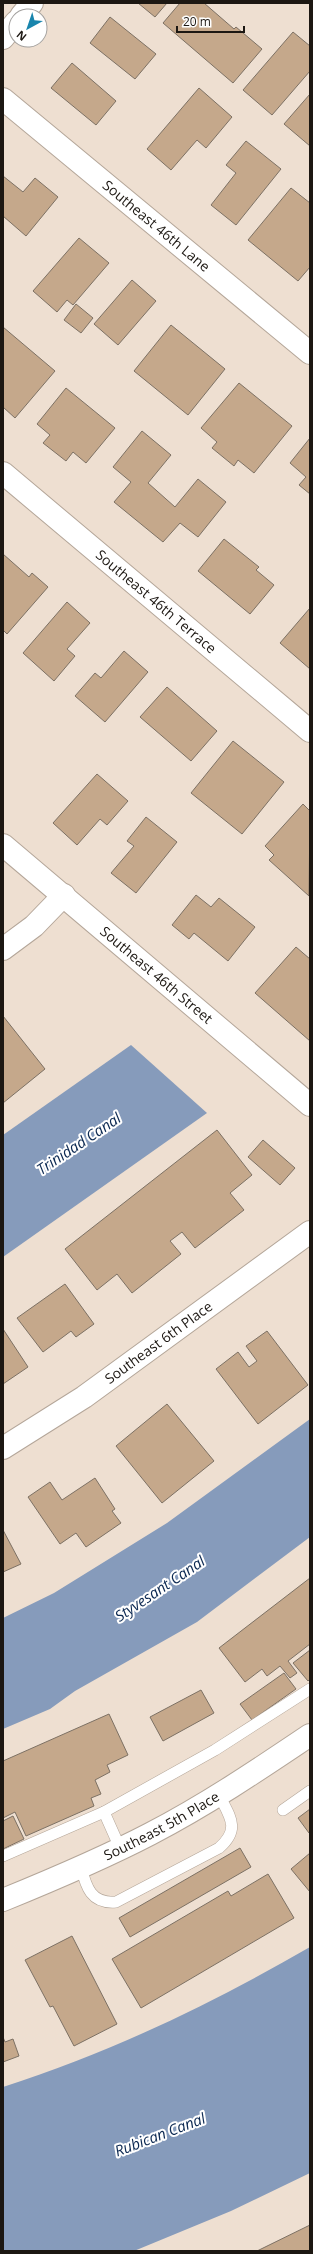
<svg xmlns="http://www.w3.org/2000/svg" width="313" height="2254" viewBox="0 0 313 2254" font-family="'Open Sans',sans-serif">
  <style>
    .water { fill: #869bbb }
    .building { fill: #c5a88b; stroke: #7d7164 }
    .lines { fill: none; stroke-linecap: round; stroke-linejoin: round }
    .lane-casing { stroke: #b4a699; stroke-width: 12 }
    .street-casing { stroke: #b4a699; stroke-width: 24 }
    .secondary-casing { stroke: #b4a699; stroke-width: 24 }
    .lane { stroke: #fff; stroke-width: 11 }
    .street { stroke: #fff; stroke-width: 22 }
    .secondary { stroke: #fff; stroke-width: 22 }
    .labels { text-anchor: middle; stroke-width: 4; stroke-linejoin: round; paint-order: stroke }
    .street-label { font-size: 14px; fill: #1c1712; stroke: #fff }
    .water-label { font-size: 15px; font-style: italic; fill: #0c2952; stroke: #fff }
  </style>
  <rect width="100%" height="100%" fill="#eedfd1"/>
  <g class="water">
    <path d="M131,1045l76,68 -204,144v-122z"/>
    <path d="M310,1419v118l-113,85 -122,69 -25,18 -47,20v-111l51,-25 113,-70z"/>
    <path d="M310,1947v226l-79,38 -97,40h-131v-164c107,-34 210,-84 307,-140z"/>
  </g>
  <g class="building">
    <path d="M138,3h29l-12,14z"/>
    <path d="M180,3h24l30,26 2,-2 26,22 -29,34 -70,-60z"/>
    <path d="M110,17l46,37 -21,25 -45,-36z"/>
    <path d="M293,32l17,14v25l-38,44 -29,-25z"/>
    <path d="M72,63l44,38 -20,24 -45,-37z"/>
    <path d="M199,88l33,29 -26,31 -9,-8 -26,30 -24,-21z"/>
    <path d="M310,94v52l-26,-22z"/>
    <path d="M246,141l35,28 -45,56 -25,-20 25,-32 -10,-8z"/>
    <path d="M3,176l20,16 12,-14 23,19 -32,39 -23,-20z"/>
    <path d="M291,188l19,15v64l-12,14 -50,-41z"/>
    <path d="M79,238l30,25 -36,42 -6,-5 -10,12 -24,-21z"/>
    <path d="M132,280l24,21 -38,44 -24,-21z"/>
    <path d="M76,304l17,14 -12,15 -17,-13z"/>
    <path d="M171,325l54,44 -37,46 -54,-44z"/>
    <path d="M3,327l52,44 -40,47 -12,-11z"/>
    <path d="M239,383l53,43 -38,47 -16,-13 -4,6 -22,-18 5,-6 -16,-14z"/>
    <path d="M66,388l49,40 -29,35 -13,-11 -7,9 -23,-18 7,-8 -13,-11z"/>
    <path d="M142,431l29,24 -23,28 27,24 23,-28 28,23 -28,35 -18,-14 -17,19 -49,-40 17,-20 -18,-15z"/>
    <path d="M310,438v56l-11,-9 7,-8 -16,-14z"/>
    <path d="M224,539l35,28 -3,3 18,15 -24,29 -52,-43z"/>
    <path d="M3,554l26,23 3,-4 16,14 -41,47 -4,-4z"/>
    <path d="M67,602l23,21 -23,26 8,7 -21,25 -31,-28z"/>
    <path d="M310,608v61l-30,-26z"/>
    <path d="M124,651l24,21 -43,50 -30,-26 20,-23 6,5z"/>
    <path d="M167,687l50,44 -26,30 -51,-44z"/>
    <path d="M233,741l51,41 -42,52 -51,-41z"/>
    <path d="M97,774l31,27 -21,24 -7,-6 -23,26 -24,-22z"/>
    <path d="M303,804l7,7 -1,85 -40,-36 5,-5 -9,-9z"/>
    <path d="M146,817l31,25 -41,51 -25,-20 23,-27 -7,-5z"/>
    <path d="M196,895l15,12 8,-9 36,29 -27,34 -34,-28 -5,6 -17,-14z"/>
    <path d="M296,947l14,12v82l-55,-48z"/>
    <path d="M3,1016l42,53 -42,34z"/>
    <path d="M217,1130l35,45 -22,18 14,17 -49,38 -13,-16 -12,9 11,13 -49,39 -15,-19 -20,16 -32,-41z"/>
    <path d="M263,1140l32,28 -15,17 -32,-28z"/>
    <path d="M65,1284l29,40 -18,13 -5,-6 -28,21 -26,-34z"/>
    <path d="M3,1329l25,38 -25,17z"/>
    <path d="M267,1331l41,54 -50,39 -42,-55 22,-17 11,15 8,-6 -11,-15z"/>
    <path d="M167,1404l47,57 -52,42 -46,-57z"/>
    <path d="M95,1478l20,31 -3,2 9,12 -35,24 -10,-14 -16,11 -32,-47 22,-15 12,18z"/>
    <path d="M3,1530l18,34 -18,8z"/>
    <path d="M310,1578v66l-22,17 9,12 -7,5 -10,-12 -13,10 -5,-7 -17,13 -26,-34z"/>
    <path d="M310,1650v29l-2,2 -15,-18z"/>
    <path d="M284,1673l12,16 -44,31 -12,-16z"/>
    <path d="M201,1690l13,23 -51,28 -13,-24z"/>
    <path d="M109,1714l19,41 -21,10 3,7 -15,8 6,14 -10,4 3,8 -68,30 -11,-24 -12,6v-57z"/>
    <path d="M310,1809v24h-1l-11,-15z"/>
    <path d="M13,1816l11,23 -21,10v-28z"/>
    <path d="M240,1848l11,19 -121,70 -11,-19z"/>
    <path d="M310,1853v39l-19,-23z"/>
    <path d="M268,1874l26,44 -153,90 -29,-49 116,-68 3,5z"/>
    <path d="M72,1936l45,88 -43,22 -21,-40 -3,1 -25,-47z"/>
    <path d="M3,2037l2,5 8,-3 6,17 -16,6z"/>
    <path d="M310,2225v26h-53z"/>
  </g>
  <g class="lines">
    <g class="lane-casing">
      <g id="lane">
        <path d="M283,1810l27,-19"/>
        <path d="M120,1848l-16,-36 111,-62 95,-61"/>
        <path d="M3,1856l101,-44"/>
        <path d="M81,1867c5,20 10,37 35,35l103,-54c22,-19 11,-31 0,-53"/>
      </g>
    </g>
    <g class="street-casing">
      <g id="street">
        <path id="s1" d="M3,99l307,254"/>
        <path id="s2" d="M3,473l307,258"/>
        <path id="s3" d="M3,845l307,260"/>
        <path d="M3,949l31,-23 30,-31"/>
        <path id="s4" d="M3,1448l81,-51 226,-165"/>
        <path id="s5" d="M3,1900c49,-20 99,-41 147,-66 56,-29 108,-64 160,-99"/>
      </g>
    </g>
    <g class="secondary-casing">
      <g id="secondary">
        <path d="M21,16l11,-13"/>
        <path d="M3,38l13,-16"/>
      </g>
    </g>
    <use href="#lane" class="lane"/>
    <use href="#street" class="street"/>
    <use href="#secondary" class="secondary"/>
  </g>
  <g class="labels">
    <g class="street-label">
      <text dy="5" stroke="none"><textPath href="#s1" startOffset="199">Southeast 46th Lane</textPath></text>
      <text dy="5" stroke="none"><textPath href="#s2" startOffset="200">Southeast 46th Terrace</textPath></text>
      <text dy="5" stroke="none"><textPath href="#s3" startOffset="201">Southeast 46th Street</textPath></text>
      <text dy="5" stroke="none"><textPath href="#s4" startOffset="188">Southeast 6th Place</textPath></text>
      <text dy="5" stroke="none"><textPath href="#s5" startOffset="175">Southeast 5th Place</textPath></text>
    </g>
    <g class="water-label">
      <text transform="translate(79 1144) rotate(-34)" y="5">Trinidad Canal</text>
      <text transform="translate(160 1589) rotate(-34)" y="5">Styvesant Canal</text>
      <text transform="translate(160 2135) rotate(-21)" y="5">Rubican Canal</text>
    </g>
  </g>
  <rect width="313" height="2254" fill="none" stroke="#1c1712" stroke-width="8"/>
  <g transform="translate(28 28) rotate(220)"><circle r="19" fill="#ffffff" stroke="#a4a2a0"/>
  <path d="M0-3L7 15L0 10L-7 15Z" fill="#1985ad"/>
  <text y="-6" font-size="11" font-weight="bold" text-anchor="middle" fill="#1c1712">N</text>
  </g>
  <path d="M177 26v6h67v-6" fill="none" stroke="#1c1712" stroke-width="2"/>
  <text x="183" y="26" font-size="12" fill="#1c1712" stroke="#ffffff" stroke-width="3" paint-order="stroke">20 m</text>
</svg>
